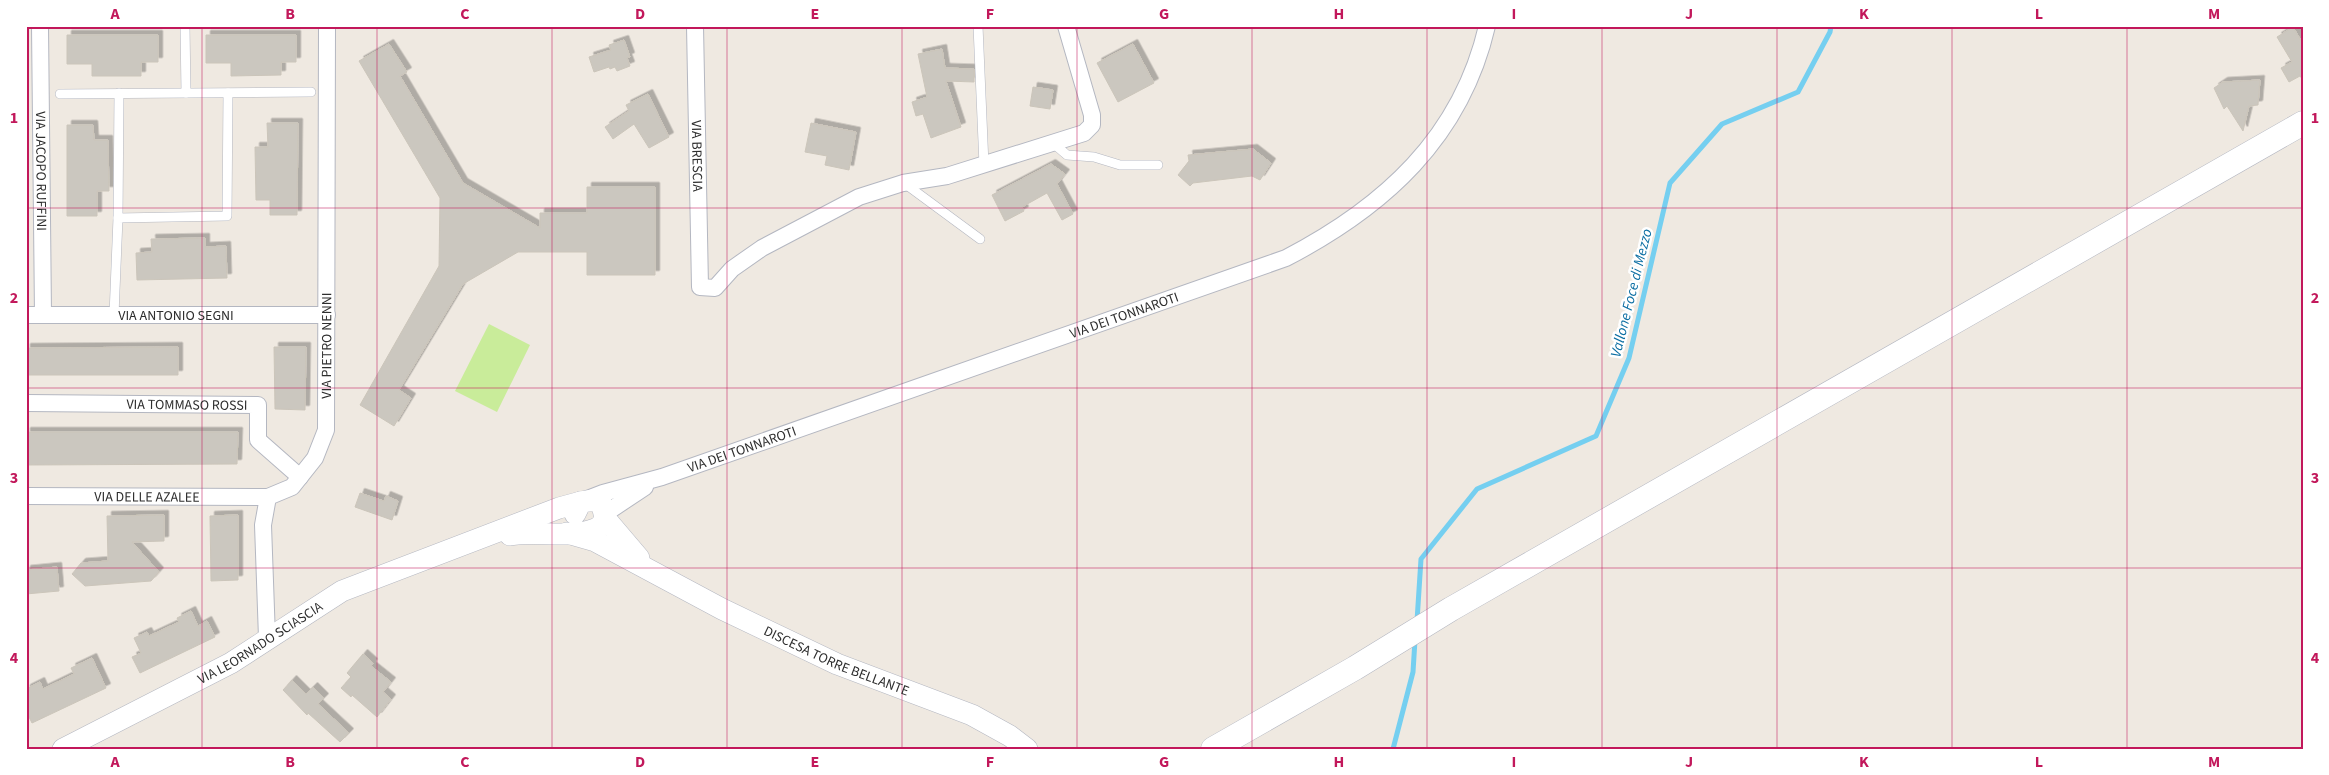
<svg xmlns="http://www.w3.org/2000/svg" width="2329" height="775" viewBox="0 0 2329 775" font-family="'Source Sans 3',sans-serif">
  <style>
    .pitch { fill: #c9ec9a }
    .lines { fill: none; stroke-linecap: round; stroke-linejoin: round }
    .stream { stroke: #75cff0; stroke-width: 5 }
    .building { fill: #cbc7bf; stroke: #cbc5ba; filter: url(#shadow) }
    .service-casing { stroke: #b4b7c1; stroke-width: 10 }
    .minor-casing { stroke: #b4b7c1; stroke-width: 18 }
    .tertiary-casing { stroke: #b4b7c1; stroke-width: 22 }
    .secondary-casing { stroke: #b4b7c1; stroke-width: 25 }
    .service { stroke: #fff; stroke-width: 9 }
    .minor { stroke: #fff; stroke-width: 16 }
    .tertiary { stroke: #fff; stroke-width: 21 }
    .secondary { stroke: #fff; stroke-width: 24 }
    .grid { fill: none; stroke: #c2185b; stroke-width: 1; stroke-opacity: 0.55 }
    .labels { text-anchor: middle; stroke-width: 5; stroke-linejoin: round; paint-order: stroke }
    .street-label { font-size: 14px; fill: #2e2e2e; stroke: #fff }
    .water-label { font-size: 15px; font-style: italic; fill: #0d6fa3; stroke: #fff }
    .neatline { fill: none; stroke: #c2185b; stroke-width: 2 }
    .grid-label { font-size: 16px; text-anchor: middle; font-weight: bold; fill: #c2185b }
  </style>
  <defs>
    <filter id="shadow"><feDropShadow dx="4.5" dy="-4.5" stdDeviation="0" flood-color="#0004"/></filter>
  </defs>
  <rect width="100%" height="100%" fill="#efe9e1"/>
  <path class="pitch" d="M489,324l41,21 -33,67 -42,-21z"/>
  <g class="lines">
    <g class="stream">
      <path d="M1417,621l4,-62 56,-70 119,-53 33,-78 41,-175 52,-59 76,-32 32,-60 1,-6"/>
      <path d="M1393,749l20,-77 2,-32"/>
    </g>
  </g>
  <g class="building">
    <path d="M2293,27l10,17v36l-3,-4 -11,6 -8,-14 11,-6 -15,-25z"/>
    <path d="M67,35h91v27h-17v14h-49v-12h-25z"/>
    <path d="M206,35h90v27h-15v13l-50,1v-13h-25z"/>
    <path d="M624,40l6,17 -3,1 3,8 -13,5 -2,-4 -5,2 -1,-2 -15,5 -5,-15 22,-7 -2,-5z"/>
    <path d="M389,44l18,28 -7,4 63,107 77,45v-15h47v-26h68v88h-68v-23h-69l-55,32 -64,106 12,8 -17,28 -34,-21 79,-139 1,-68 -81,-137z"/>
    <path d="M1133,44l21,39 -36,19 -21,-39z"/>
    <path d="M942,49l3,19 29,1v13l-28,-1 15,46 -30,11 -8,-24 -7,2 -4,-14 15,-5 -9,-43z"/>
    <path d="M2260,80l-2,25 -9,1 -6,25 -16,-25 -3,3 -10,-21 9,-6z"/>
    <path d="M1033,87l20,3 -3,19 -20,-3z"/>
    <path d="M648,94l21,43 -20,11 -15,-24 -21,15 -8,-12 24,-16 -3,-6z"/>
    <path d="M267,123h31l-1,92h-27v-15h-14l-1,-53h13z"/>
    <path d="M811,123l45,9 -7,38 -24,-5 2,-9 -22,-4z"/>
    <path d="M67,125h26l1,15h14l1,51h-12v25h-30z"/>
    <path d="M1253,149l18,14 -11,17 -8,-4 -59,7 -3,3 -12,-11 11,-14 -1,-6z"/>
    <path d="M1051,164l14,10 -8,10 16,30 -11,6 -15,-27 -25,14 2,4 -19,10 -13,-26z"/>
    <path d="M205,238v9l21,-1 1,32 -90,2 -1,-27 16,-1 -1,-13z"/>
    <path d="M178,347v28h-152v-27z"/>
    <path d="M274,347h32l-1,63 -30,-1z"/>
    <path d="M26,432h212l-1,32 -211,1z"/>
    <path d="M360,493l24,8 2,-5 12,5 -6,19 -37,-13z"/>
    <path d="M164,515v26l-32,1 27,30 -8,9 -66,5 -13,-12 9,-11 27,-2 -1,-45z"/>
    <path d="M238,515v65l-27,1 -1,-65z"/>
    <path d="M57,567l2,24 -33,3v-24z"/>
    <path d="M191,611l7,15 9,-5 8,16 -75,36 -8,-16 9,-4 -7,-15 13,-6 2,4 30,-14 -2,-4z"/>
    <path d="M363,654l10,9 -2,3 20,16 -8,10 8,7 -14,18 -25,-22 -1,2 -10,-9 10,-11 -4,-4z"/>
    <path d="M92,658l14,30 -74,35 -6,-12v-22l14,-7 3,7 31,-15 -3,-6z"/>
    <path d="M292,680l14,14 7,-7 11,11 -6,6 31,29 -9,9 -32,-29 -1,2 -24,-25z"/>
  </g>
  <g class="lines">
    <g class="service-casing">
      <g id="service">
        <path d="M185,26l1,67"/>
        <path d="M978,26l6,139"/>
        <path d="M60,94l251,-2"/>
        <path d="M1053,143l14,12 27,2 26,8h38"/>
        <path d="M904,183l76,56"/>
        <path d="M118,218l1,-125"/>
        <path d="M114,315l4,-97 109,-2 1,-123"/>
      </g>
    </g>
    <g class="minor-casing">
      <g id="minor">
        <path id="s1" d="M40,26l3,289"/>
        <path id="s2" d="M695,26l5,261 15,1 17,-19 30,-21 97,-51 44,-14 44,-7 137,-43 8,-8v-10l-26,-89"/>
        <path id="s3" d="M26,315h301"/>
        <path id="s4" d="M26,403l232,2v35l42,37"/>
        <path id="s5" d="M26,496l242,1"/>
        <path id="s6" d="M585,500l18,-7 59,-16 624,-219c98,-51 175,-120 201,-232"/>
        <path d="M606,513l39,-26"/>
        <path id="s7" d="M267,638l-4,-113 5,-28 24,-10 23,-29 11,-28 1,-404"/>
      </g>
    </g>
    <g class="tertiary-casing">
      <g id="tertiary">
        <path d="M605,518l34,40"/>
        <path id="s8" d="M567,533l28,8 127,68 115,55 135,51 38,21 17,13"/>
        <path d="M510,535c27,-5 59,4 85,-6 6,-2 8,-6 10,-11l-3,-13 -8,-5 -13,2 -6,12"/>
        <path id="s9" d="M63,749l168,-86 111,-72 217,-83 22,-6"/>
      </g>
    </g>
    <g class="secondary-casing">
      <path id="secondary" d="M1213,749l142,-81 96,-59 852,-486"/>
    </g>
    <use href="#service" class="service"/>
    <use href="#minor" class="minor"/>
    <use href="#tertiary" class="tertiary"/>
    <use href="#secondary" class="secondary"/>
  </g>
  <path class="grid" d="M202,26v723M377,26v723M552,26v723M727,26v723M902,26v723M1077,26v723M1252,26v723M1427,26v723M1602,26v723M1777,26v723M1952,26v723M2127,26v723M26,208h2277M26,388h2277M26,568h2277"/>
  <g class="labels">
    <g class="street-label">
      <text dy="5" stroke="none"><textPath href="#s2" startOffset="130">VIA BRESCIA</textPath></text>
      <text dy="5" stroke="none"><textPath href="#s1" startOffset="145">VIA JACOPO RUFFINI</textPath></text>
      <text dy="5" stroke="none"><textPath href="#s3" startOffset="150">VIA ANTONIO SEGNI</textPath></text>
      <text dy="5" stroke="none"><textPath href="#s6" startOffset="570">VIA DEI TONNAROTI</textPath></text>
      <text dy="5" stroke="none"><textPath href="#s7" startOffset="319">VIA PIETRO NENNI</textPath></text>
      <text dy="5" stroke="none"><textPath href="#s4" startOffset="161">VIA TOMMASO ROSSI</textPath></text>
      <text dy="5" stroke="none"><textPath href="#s6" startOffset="165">VIA DEI TONNAROTI</textPath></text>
      <text dy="5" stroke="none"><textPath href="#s5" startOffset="121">VIA DELLE AZALEE</textPath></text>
      <text dy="5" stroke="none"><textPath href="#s9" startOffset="224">VIA LEORNADO SCIASCIA</textPath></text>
      <text dy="5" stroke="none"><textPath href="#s8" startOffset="299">DISCESA TORRE BELLANTE</textPath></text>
    </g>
    <g class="water-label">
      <text transform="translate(1631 293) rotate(-76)" y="5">Vallone Foce di Mezzo</text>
    </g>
  </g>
  <rect width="2329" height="775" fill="none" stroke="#ffffff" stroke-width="55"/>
  <rect x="28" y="28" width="2274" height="720" class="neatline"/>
  <g class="grid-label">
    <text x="115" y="19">A</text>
    <text x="290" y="19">B</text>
    <text x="465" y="19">C</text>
    <text x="640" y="19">D</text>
    <text x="815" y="19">E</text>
    <text x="990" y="19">F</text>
    <text x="1164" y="19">G</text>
    <text x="1339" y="19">H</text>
    <text x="1514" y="19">I</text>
    <text x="1689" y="19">J</text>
    <text x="1864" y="19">K</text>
    <text x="2039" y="19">L</text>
    <text x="2214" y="19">M</text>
    <text x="14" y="123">1</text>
    <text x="2315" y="123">1</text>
    <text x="14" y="303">2</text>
    <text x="2315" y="303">2</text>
    <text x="14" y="483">3</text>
    <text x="2315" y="483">3</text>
    <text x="14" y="663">4</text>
    <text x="2315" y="663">4</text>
    <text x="115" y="767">A</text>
    <text x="290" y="767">B</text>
    <text x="465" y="767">C</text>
    <text x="640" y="767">D</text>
    <text x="815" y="767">E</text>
    <text x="990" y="767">F</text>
    <text x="1164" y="767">G</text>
    <text x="1339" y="767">H</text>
    <text x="1514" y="767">I</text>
    <text x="1689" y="767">J</text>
    <text x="1864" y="767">K</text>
    <text x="2039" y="767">L</text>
    <text x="2214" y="767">M</text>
  </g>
</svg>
